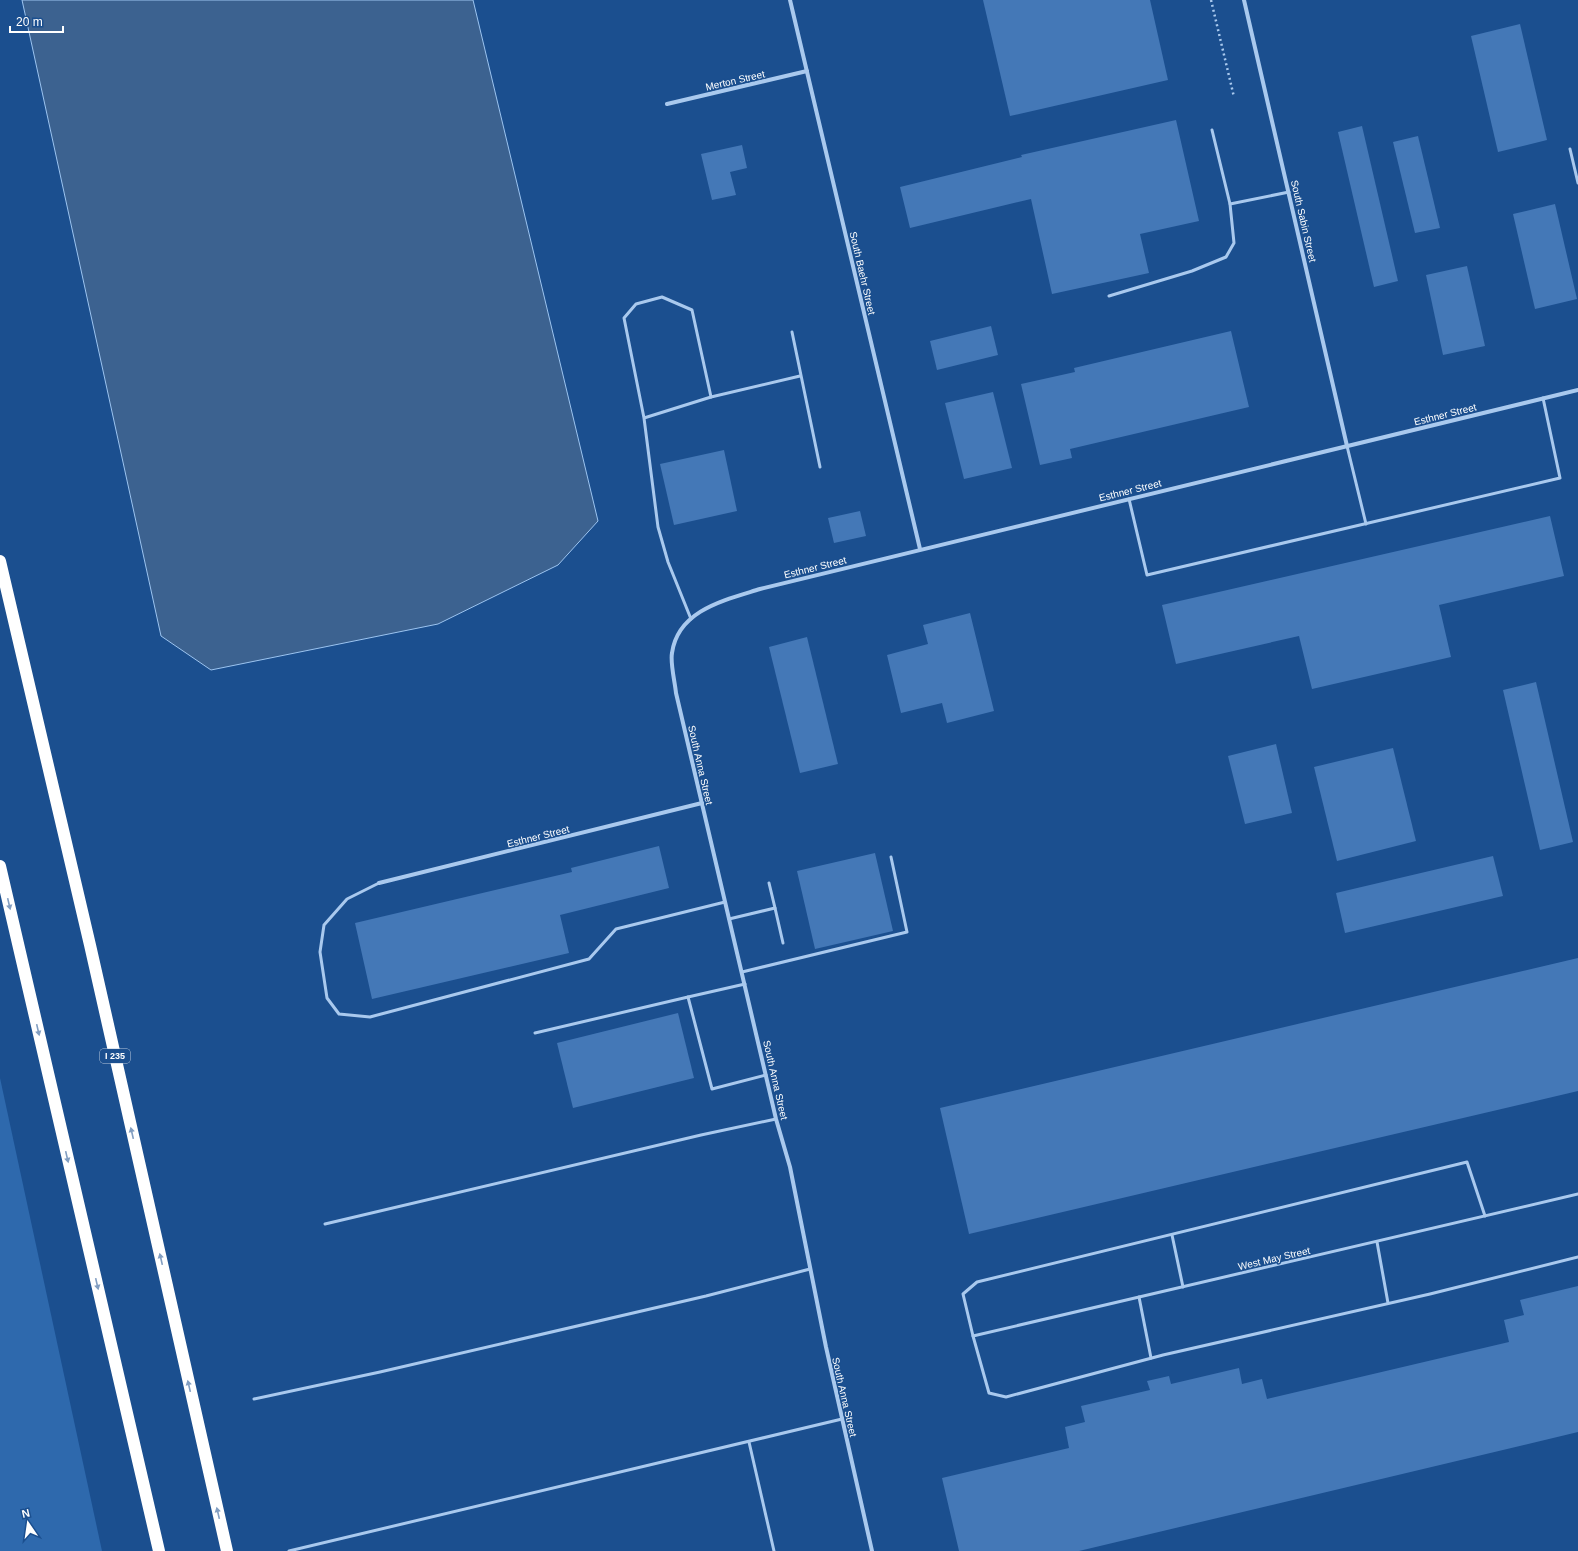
<svg xmlns="http://www.w3.org/2000/svg" width="1578" height="1551" viewBox="0 0 1578 1551" font-family="Helvetica,sans-serif">
  <style>
    .green { fill: #2e69ad }
    .water { fill: #3c6290; stroke: #9cc4f0 }
    .building { fill: #4478b7 }
    .lines { fill: none; stroke-linecap: round; stroke-linejoin: round }
    .path { stroke: #a9c9ee; stroke-width: 2.5; stroke-dasharray: 2 3; stroke-linecap: butt }
    .lane { stroke: #a9c9ee; stroke-width: 3 }
    .street { stroke: #a9c9ee; stroke-width: 4 }
    .highway { stroke: #fff; stroke-width: 12 }
    .oneway { fill: #829ec1 }
    .labels { text-anchor: middle; stroke-width: 3; stroke-linejoin: round; paint-order: stroke }
    .shield { fill: #1b4f8f; stroke: #bbcadd; stroke-width: 1 }
    .shield-label { font-size: 9px; font-weight: bold; fill: #fff }
    .street-label { font-size: 10px; fill: #fff; stroke: #1b4f8f }
  </style>
  <rect width="100%" height="100%" fill="#1b4f8f"/>
  <path class="green" d="M0,1078l102,473h-102z"/>
  <path class="water" d="M22,0h451l125,521 -40,44 -120,59 -227,46 -50,-34z"/>
  <g class="building">
    <path d="M983,0h167l18,80 -158,36z"/>
    <path d="M1520,24l27,116 -49,12 -27,-116z"/>
    <path d="M1176,120l23,101 -59,13 9,39 -97,21 -21,-95 -121,29 -10,-41 122,-30 -1,-2z"/>
    <path d="M1362,126l36,155 -24,6 -36,-155z"/>
    <path d="M1418,136l22,92 -25,5 -22,-91z"/>
    <path d="M742,145l5,23 -17,4 6,23 -24,5 -11,-46z"/>
    <path d="M1555,204l22,95 -42,10 -22,-95z"/>
    <path d="M1467,266l18,80 -42,9 -17,-80z"/>
    <path d="M991,326l7,29 -61,15 -7,-29z"/>
    <path d="M1231,331l18,76 -179,42 2,9 -32,7 -19,-81 54,-12 -1,-4z"/>
    <path d="M993,392l19,76 -48,11 -19,-76z"/>
    <path d="M724,450l13,61 -63,14 -14,-61z"/>
    <path d="M860,511l6,25 -32,7 -6,-25z"/>
    <path d="M1550,516l14,60 -125,29 12,52 -139,32 -13,-53 -123,28 -14,-59z"/>
    <path d="M970,613l24,98 -47,12 -5,-20 -41,10 -14,-58 41,-11 -5,-19z"/>
    <path d="M807,637l31,127 -38,9 -31,-126z"/>
    <path d="M1536,682l37,160 -33,8 -37,-160z"/>
    <path d="M1276,744l16,69 -47,11 -17,-68z"/>
    <path d="M1393,748l23,93 -79,20 -23,-94z"/>
    <path d="M659,846l10,42 -109,27 9,38 -197,46 -17,-76 217,-51 -1,-4z"/>
    <path d="M875,853l18,78 -78,18 -18,-78z"/>
    <path d="M1493,856l10,40 -158,37 -9,-40z"/>
    <path d="M1578,958v133l-609,143 -29,-126z"/>
    <path d="M678,1013l16,65 -121,30 -16,-65z"/>
    <path d="M1578,1286v146l-499,119h-120l-17,-73 127,-30 -4,-21 20,-5 -4,-16 69,-16 -3,-9 22,-5 2,8 68,-16 3,16 20,-5 5,20 242,-57 -5,-22 20,-5 -4,-15z"/>
  </g>
  <g class="lines">
    <path class="path" d="M1211,0l23,97"/>
    <g class="lane">
      <path d="M1212,130l18,74 59,-12"/>
      <path d="M1570,149l8,34"/>
      <path d="M1109,296l83,-25 34,-14 8,-14 -4,-39"/>
      <path d="M792,332l28,135"/>
      <path d="M711,397l89,-21"/>
      <path d="M644,418l67,-21 -19,-87 -30,-13 -26,7 -12,14 20,100 14,109 10,35 23,57"/>
      <path d="M1347,446l19,78"/>
      <path d="M1129,499l18,76 413,-97 -17,-80"/>
      <path d="M379,883l-32,16 -23,26 -4,27 7,46 12,16 31,3 219,-58 27,-30 109,-27"/>
      <path d="M775,908l8,35"/>
      <path d="M729,919l46,-11 -6,-25"/>
      <path d="M742,972l165,-40 -16,-75"/>
      <path d="M745,984l-57,13 24,92 54,-14"/>
      <path d="M535,1033l153,-36"/>
      <path d="M1485,1216l-18,-54 -490,120 -14,12 10,42 16,57 17,4 157,-42 267,-61 148,-37"/>
      <path d="M325,1224l376,-89 75,-16"/>
      <path d="M1172,1235l11,52"/>
      <path d="M1377,1242l11,61"/>
      <path d="M1139,1297l12,61"/>
      <path d="M973,1336l605,-142"/>
      <path d="M254,1399l126,-27 326,-76 104,-27"/>
      <path d="M749,1442l25,109"/>
      <path d="M289,1551l553,-132"/>
    </g>
    <g class="street">
      <path d="M790,0l130,549"/>
      <path d="M1244,0l103,446"/>
      <path d="M667,104l140,-33"/>
      <path d="M379,883l323,-80"/>
      <path d="M872,1551l-46,-204 -36,-180 -14,-48 -100,-426c-1,-11 -6,-30 -4,-40 6,-43 53,-53 88,-64l818,-199"/>
    </g>
    <g class="highway">
      <path d="M0,561l90,384 137,606"/>
      <path d="M0,866l159,685"/>
    </g>
  </g>
  <defs><path id="oneway-solid" d="M-6-.8H1V-3.2L6.5 0L1 3.2V.8H-6Z"/></defs>
  <g class="oneway">
    <use href="#oneway-solid" transform="translate(9 904) rotate(77)"/>
    <use href="#oneway-solid" transform="translate(38 1030) rotate(77)"/>
    <use href="#oneway-solid" transform="translate(132 1133) rotate(-103)"/>
    <use href="#oneway-solid" transform="translate(67 1157) rotate(77)"/>
    <use href="#oneway-solid" transform="translate(161 1259) rotate(-103)"/>
    <use href="#oneway-solid" transform="translate(97 1284) rotate(77)"/>
    <use href="#oneway-solid" transform="translate(189 1386) rotate(-103)"/>
    <use href="#oneway-solid" transform="translate(218 1513) rotate(-103)"/>
  </g>
  <g class="labels">
    <rect class="shield" x="100" y="1049" width="30" height="14" rx="3"/>
    <g class="shield-label">
      <text x="115" y="1059">I 235</text>
    </g>
    <g class="street-label">
      <text transform="translate(735 80) rotate(-13)" y="4">Merton Street</text>
      <text transform="translate(1304 221) rotate(77)" y="4">South Sabin Street</text>
      <text transform="translate(863 273) rotate(77)" y="4">South Baehr Street</text>
      <text transform="translate(1445 414) rotate(-14)" y="4">Esthner Street</text>
      <text transform="translate(1130 490) rotate(-14)" y="4">Esthner Street</text>
      <text transform="translate(815 567) rotate(-14)" y="4">Esthner Street</text>
      <text transform="translate(701 765) rotate(77)" y="4">South Anna Street</text>
      <text transform="translate(538 836) rotate(-14)" y="4">Esthner Street</text>
      <text transform="translate(776 1080) rotate(77)" y="4">South Anna Street</text>
      <text transform="translate(1274 1258) rotate(-13)" y="4">West May Street</text>
      <text transform="translate(845 1397) rotate(77)" y="4">South Anna Street</text>
    </g>
  </g>
  <g transform="translate(28 1523) rotate(347)" stroke="#1b4f8f" stroke-width="3" paint-order="stroke">
  <path d="M0-3L7 15L0 10L-7 15Z" fill="#ffffff"/>
  <text y="-6" font-size="11" font-weight="bold" text-anchor="middle" fill="#ffffff">N</text>
  </g>
  <path d="M10 26v6h53v-6" fill="none" stroke="#ffffff" stroke-width="2"/>
  <text x="16" y="26" font-size="12" fill="#ffffff" stroke="#1b4f8f" stroke-width="3" paint-order="stroke">20 m</text>
</svg>
